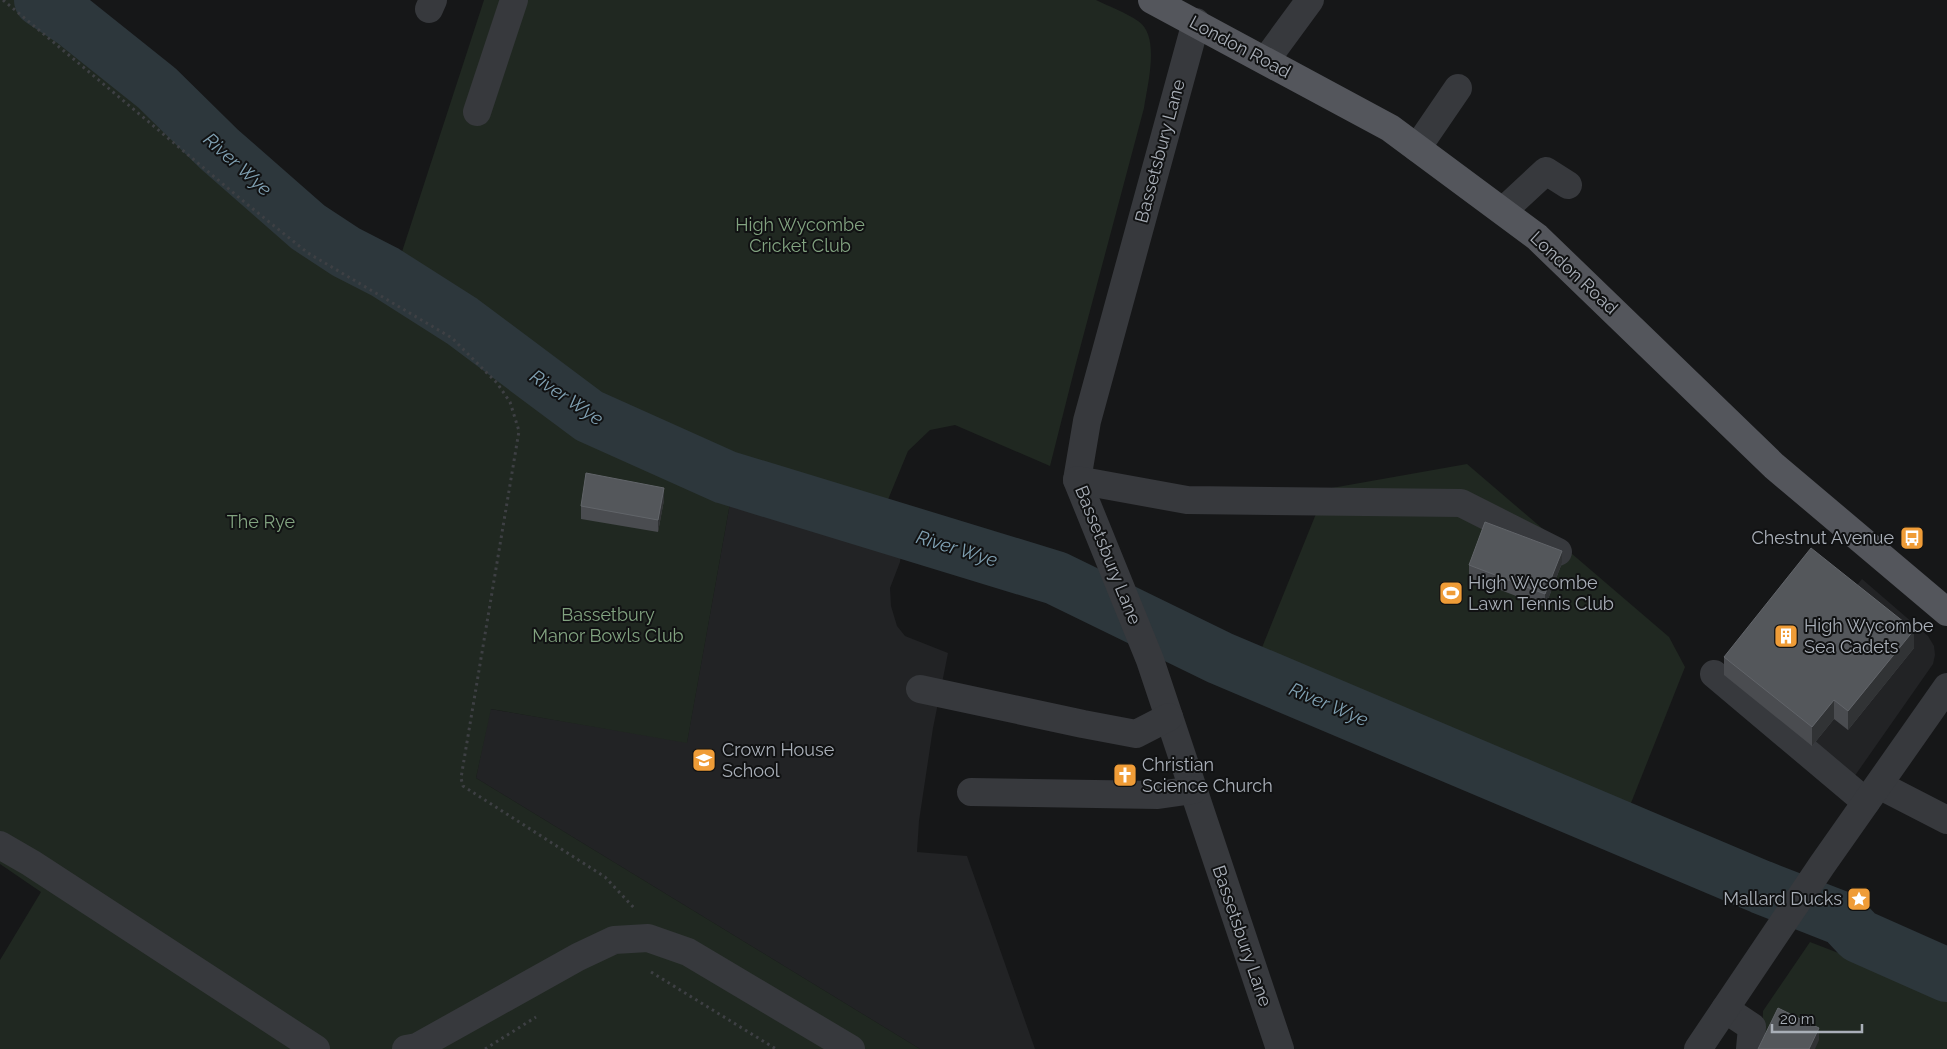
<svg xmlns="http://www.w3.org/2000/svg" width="1947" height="1049" viewBox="0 0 1947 1049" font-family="Raleway,sans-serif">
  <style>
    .built { fill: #222325 }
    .green { fill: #202821 }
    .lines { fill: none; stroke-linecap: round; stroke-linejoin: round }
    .river { stroke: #2d373c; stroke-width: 54 }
    .path { stroke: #3e4044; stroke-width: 3; stroke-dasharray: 2.5 4; stroke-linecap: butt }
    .minor { stroke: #37393d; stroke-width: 28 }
    .major { stroke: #54565c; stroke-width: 28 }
    .wall { fill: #4a4c50 }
    .shaded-wall { fill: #313335 }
    .building { fill: #54575b; stroke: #62656a }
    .labels { text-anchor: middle; stroke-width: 4; stroke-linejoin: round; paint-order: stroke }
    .street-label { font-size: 18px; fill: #a9afb8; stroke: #111213 }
    .park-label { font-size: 18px; fill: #82a380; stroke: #111213 }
    .poi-label { font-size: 18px; fill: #a9afb8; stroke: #111213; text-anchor: start }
    .water-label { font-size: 19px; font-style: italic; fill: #80a1b3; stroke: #111213 }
  </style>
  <rect width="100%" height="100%" fill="#161718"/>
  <g class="built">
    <path d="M732,492l30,12 106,28 25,13 8,9 -1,8 -10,26 1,18 6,20 8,10 43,17 -15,75 -14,93 -2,31 50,4 68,193h-115l-444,-271 14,-69 197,33z"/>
    <path d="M1862,579l66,57 6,10 1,9 -2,9 -79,113 -93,-72z"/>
  </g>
  <g class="green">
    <path d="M0,0h21l26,27 25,10 156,132 43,41 55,44 24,16 85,48 69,57 39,27 79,50 80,31 30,9 -45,251 -196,-34 -15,69 444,271h-920v-89l41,-68 -41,-28z"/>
    <path d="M484,0h612c14,7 29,12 42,21 23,15 9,65 6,87l-69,259 -25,99 -95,-41 -25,5 -22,21 -21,51 -109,-32 -48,-10 -68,-25 -60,-31 -34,-25 -43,-39 -4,3 -122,-82z"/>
    <path d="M1467,464l202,173 16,30 -56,141 -372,-148 69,-171z"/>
    <path d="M1810,942l137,53v54h-209l24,-13 1,-25z"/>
  </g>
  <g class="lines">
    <path class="river" d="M41,0l32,21 84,67 62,61 89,78 38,25 39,20 77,49 127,95 136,61 331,101 164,80 541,229 82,32 16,17 88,39"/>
    <g class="path">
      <path d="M3,0l245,205 60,48 144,85 45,45 13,19 9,29 -58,347 2,8 142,91 30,32"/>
      <path d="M651,972l125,77"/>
      <path d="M485,1049l51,-32"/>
    </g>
    <g class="minor">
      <path d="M429,9l4,-9"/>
      <path d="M1196,22l-109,399 -10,59 73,180 130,389"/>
      <path d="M1266,60l44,-60"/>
      <path d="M477,112l37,-112"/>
      <path d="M1417,148l41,-60"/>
      <path d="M1503,211l43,-40 22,14"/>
      <path d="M1077,480l110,20 274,3 97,49"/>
      <path d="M1714,674l152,128"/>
      <path d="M920,689l163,35 53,10 33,-17"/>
      <path d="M1879,785l68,35"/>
      <path d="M971,792l187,3 35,-5"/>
      <path d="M0,845l31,18 285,186"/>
      <path d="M1725,1009l27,18 -2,22"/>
      <path d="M406,1049l11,-2 161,-90 36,-17 34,-2 40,14 163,97"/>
      <path d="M1698,1049l124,-184 125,-178"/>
    </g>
    <path class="major" d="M1152,0l238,128 147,109 237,229 173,146"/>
  </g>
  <g class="wall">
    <path d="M664,500l-6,32 -77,-13v-13z"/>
    <path d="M1562,563l-17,44 -76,-29v-13z"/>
    <path d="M1914,648l-66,82 -14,-11 -22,27 -88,-71v-18z"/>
  </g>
  <g class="shaded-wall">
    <path d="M664,488v12l-6,32v-12z"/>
    <path d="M1562,551v12l-17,44v-13z"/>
    <path d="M1914,630v18l-66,82v-19z"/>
    <path d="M1834,700v19l-22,27v-19z"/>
    <path d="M1819,1028v12l-4,9h-6z"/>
  </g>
  <g class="building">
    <path d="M586,473l78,15 -6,32 -77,-14z"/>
    <path d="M1485,522l77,29 -17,43 -76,-29z"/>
    <path d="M1811,548l103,82 -66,81 -14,-11 -22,27 -88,-70z"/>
    <path d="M1778,1008l41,20 -10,21h-51z"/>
  </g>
  <defs>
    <g id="bus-square" transform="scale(1.25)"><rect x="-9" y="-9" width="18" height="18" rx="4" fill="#ef9c37" stroke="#111213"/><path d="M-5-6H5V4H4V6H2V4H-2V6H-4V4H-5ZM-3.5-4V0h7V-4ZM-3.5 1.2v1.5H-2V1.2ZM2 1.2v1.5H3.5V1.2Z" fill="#fff"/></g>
    <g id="stadium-square" transform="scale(1.25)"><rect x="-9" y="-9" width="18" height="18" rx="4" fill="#ef9c37" stroke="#111213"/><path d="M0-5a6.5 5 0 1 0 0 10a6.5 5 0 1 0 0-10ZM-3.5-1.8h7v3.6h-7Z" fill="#fff"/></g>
    <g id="building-square" transform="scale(1.25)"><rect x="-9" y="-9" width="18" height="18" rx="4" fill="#ef9c37" stroke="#111213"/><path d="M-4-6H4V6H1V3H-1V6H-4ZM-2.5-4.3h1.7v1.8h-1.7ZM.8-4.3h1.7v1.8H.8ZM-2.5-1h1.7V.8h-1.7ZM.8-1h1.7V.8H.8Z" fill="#fff"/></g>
    <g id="school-square" transform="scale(1.25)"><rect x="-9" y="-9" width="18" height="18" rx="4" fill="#ef9c37" stroke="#111213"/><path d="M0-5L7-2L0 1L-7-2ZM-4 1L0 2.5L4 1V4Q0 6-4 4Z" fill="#fff"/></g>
    <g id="church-square" transform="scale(1.25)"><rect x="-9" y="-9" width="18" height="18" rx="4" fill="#ef9c37" stroke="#111213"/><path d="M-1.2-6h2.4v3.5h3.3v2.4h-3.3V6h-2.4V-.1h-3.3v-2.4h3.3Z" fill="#fff"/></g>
    <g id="sight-square" transform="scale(1.25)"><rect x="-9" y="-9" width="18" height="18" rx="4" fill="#ef9c37" stroke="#111213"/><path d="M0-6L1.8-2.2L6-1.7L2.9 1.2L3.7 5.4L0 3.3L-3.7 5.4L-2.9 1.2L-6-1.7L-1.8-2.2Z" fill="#fff"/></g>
  </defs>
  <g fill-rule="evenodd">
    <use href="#bus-square" x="1912" y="538"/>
    <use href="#stadium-square" x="1451" y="593"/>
    <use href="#building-square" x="1786" y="636"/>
    <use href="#school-square" x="704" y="760"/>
    <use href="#church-square" x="1125" y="775"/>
    <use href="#sight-square" x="1859" y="899"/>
  </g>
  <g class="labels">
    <g class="street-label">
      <text transform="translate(1240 47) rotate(28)" y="6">London Road</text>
      <text transform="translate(1160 151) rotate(-75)" y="6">Bassetsbury Lane</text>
      <text transform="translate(1574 273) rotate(43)" y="6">London Road</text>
      <text transform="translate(1108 555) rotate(68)" y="6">Bassetsbury Lane</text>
      <text transform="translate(1242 936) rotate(71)" y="6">Bassetsbury Lane</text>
    </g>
    <g class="park-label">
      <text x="800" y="231">High Wycombe<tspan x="800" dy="21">Cricket Club</tspan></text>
      <text x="261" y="528">The Rye</text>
      <text x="608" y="621">Bassetbury<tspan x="608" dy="21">Manor Bowls Club</tspan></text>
    </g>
    <g class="poi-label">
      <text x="1894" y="544" text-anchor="end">Chestnut Avenue</text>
      <text x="1468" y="589">High Wycombe<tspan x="1468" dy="21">Lawn Tennis Club</tspan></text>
      <text x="1804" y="632">High Wycombe<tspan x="1804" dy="21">Sea Cadets</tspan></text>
      <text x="722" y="756">Crown House<tspan x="722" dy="21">School</tspan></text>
      <text x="1142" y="771">Christian<tspan x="1142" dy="21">Science Church</tspan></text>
      <text x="1842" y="905" text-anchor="end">Mallard Ducks</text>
    </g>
    <g class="water-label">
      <text transform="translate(238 164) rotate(42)" y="7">River Wye</text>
      <text transform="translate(567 397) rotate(34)" y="7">River Wye</text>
      <text transform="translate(957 548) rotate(17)" y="7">River Wye</text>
      <text transform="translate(1329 704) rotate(23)" y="7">River Wye</text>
    </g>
  </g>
  <path d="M1772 1024v8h90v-8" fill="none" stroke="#a9afb8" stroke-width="2.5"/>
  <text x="1780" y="1024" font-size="15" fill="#a9afb8" stroke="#111213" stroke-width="4" paint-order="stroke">20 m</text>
</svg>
